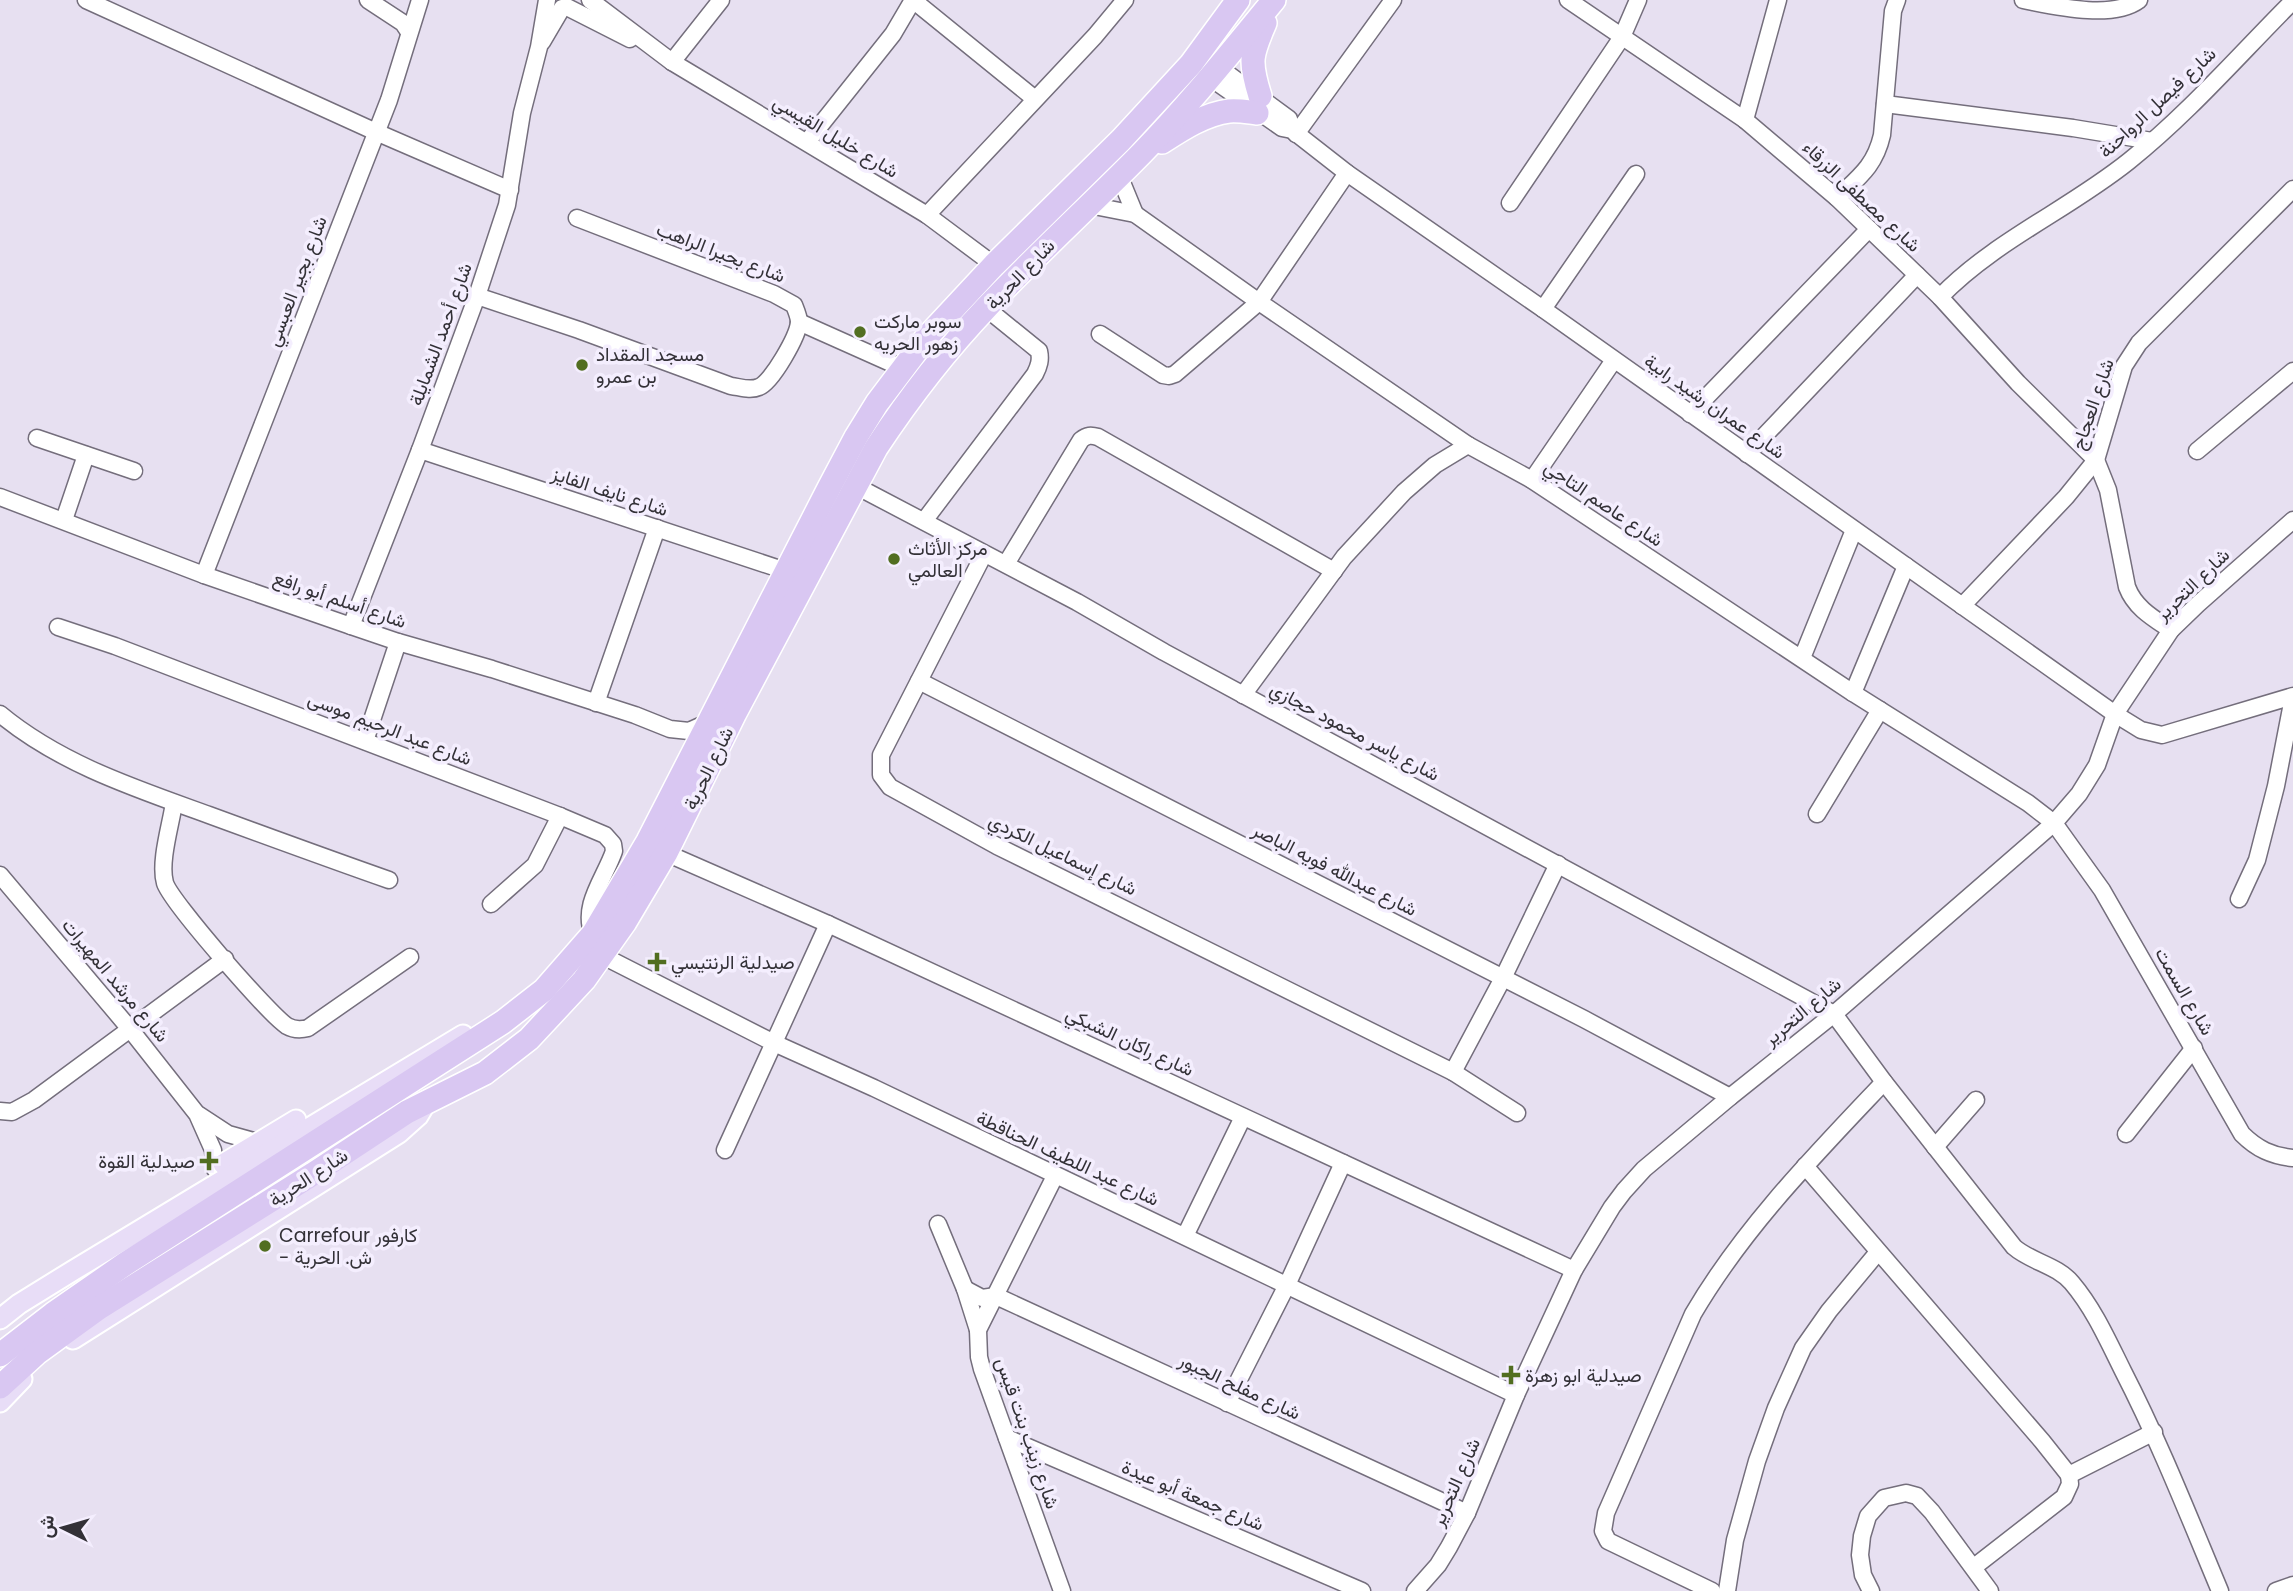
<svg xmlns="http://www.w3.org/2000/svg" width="2293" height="1591" viewBox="0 0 2293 1591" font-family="Poppins,Vazirmatn,sans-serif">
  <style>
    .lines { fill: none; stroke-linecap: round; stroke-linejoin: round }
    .minor-casing { stroke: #746e7c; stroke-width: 19 }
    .major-casing { stroke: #fff; stroke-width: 23 }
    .highway-casing { stroke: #fff; stroke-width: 26 }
    .minor { stroke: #fff; stroke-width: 16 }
    .major { stroke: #e8ddf7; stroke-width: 19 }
    .highway { stroke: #d9c7f2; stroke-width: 23 }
    .poi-dot { fill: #526e21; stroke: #f4eefe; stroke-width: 2.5 }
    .labels { text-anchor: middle; stroke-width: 7; stroke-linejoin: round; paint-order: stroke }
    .street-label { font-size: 19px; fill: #333137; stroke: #f4eefe }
    .poi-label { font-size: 19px; fill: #333137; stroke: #f4eefe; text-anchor: start }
  </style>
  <rect width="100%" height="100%" fill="#e7e0f1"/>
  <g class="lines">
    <g class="minor-casing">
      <g id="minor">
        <path d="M86,0l290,132 134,58"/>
        <path d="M368,0l35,23 6,9"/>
        <path d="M590,0l82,62 255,153 67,50"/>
        <path d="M913,0l122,99"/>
        <path d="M1568,0l177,120 92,78 103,99 78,86 78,77 12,30 19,97c8,21 26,31 44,43"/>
        <path d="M2023,0c31,6 89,20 116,0"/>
        <path d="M567,7l63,32"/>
        <path d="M542,42l20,-34"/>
        <path d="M672,62l49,-62"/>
        <path d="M1213,63l76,56 3,11"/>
        <path d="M1202,72l80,56 10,2 55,43 196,136 572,405 26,16 21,5 131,-39"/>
        <path d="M1885,104l188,24 79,13"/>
        <path d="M1745,120l33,-120"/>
        <path d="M1296,134l97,-134"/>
        <path d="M807,142l86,-108 20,-34"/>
        <path d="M1119,175l16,39"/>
        <path d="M1837,198c22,-21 38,-32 45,-63l11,-124 4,-11"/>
        <path d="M1510,203l112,-166 16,-37"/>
        <path d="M1089,205l46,9 124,88 209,143 64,35 321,213 175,110 26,20 48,67 140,244c15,15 30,22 51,24"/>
        <path d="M927,215l168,-179 30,-36"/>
        <path d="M477,296l102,34 152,56c9,1 19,5 28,1 13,-5 39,-51 40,-65 0,-5 -3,-12 -5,-17l-20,-11 -197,-76"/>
        <path d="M1940,297c54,-56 128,-87 189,-136 59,-47 110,-106 164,-160"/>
        <path d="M1543,309l93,-135"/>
        <path d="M799,322l103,46"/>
        <path d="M1100,334l63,41 6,1 6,-2 84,-72 88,-129"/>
        <path d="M1690,414l179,-185"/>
        <path d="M37,438l97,33"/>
        <path d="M420,450l366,121"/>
        <path d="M2197,451l96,-80"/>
        <path d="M1747,454l170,-179"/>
        <path d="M1532,480l82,-120"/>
        <path d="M856,486l221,116 87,50 670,362 50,68 130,165c17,15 43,18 58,36 22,26 36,58 51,88 37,72 66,146 97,220"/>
        <path d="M0,497l204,78 147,51 47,16 94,27 143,46 35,14 19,2 20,-9"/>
        <path d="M64,520l22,-65"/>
        <path d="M924,521l111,-147c4,-8 6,-14 4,-23l-53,-43"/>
        <path d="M984,554l-103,201v20l9,12 107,59 456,226 64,41"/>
        <path d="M1006,564l75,-124c6,-5 10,-5 17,-3l236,134"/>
        <path d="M204,575l185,-475 31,-100"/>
        <path d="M1962,606l104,-109 30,-37 28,-94 15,-23 154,-154"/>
        <path d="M351,626l69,-176 57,-154 30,-91 15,-92 17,-66 8,-47"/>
        <path d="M58,627l57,19 445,170 45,19 8,9 1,7c-9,27 -33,54 -21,83"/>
        <path d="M1802,658l52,-128"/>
        <path d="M919,681l665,338 146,78"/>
        <path d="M1853,693l53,-127"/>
        <path d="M1243,695l101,-138 60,-65 31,-27 33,-20"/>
        <path d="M596,703l61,-175"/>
        <path d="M0,714c60,50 137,75 209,101 60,22 120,44 180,65"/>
        <path d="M365,741l33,-99"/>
        <path d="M174,803c-3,21 -15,59 -9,80 6,19 104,131 122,143 7,4 13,4 21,2l102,-71"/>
        <path d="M1817,814l63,-104"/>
        <path d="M666,853l162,71 746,346"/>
        <path d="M0,875l130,154 67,85 16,36 2,19"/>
        <path d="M2239,899l18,-39 19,-74 17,-88"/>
        <path d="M491,904l44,-39 25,-49"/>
        <path d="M603,956l171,87 100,45 642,307"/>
        <path d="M1453,1072l50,-94 55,-114"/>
        <path d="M0,1111l12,1 22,-12 191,-141"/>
        <path d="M199,1115l29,19 29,8"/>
        <path d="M2126,1134l68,-86"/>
        <path d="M1935,1147l41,-47"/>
        <path d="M725,1150l103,-226"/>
        <path d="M1805,1166l237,275 27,34 85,-43"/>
        <path d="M1055,1176l-77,154 1,27 3,12 80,222"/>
        <path d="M938,1224l27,65 13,41"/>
        <path d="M1185,1236l58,-119"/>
        <path d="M965,1289l17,9 14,-2 471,217"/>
        <path d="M1227,1403l60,-118 56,-122"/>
        <path d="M1007,1438l355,153"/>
        <path d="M1974,1567l90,-70 6,-13 -1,-9"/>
        <path d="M1415,1591l23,-26 11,-18 18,-34 49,-118 58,-125 38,-63 12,-16 20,-22 86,-72 104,-83 220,-191 25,-29 18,-29 18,-51 56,-84 27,-26 95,-84"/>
        <path d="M1712,1591l-104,-50 -5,-10 3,-18 87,-199c51,-87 122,-159 191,-232"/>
        <path d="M1727,1591l8,-51 22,-79 19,-53 27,-60 26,-37 49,-59"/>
        <path d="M1871,1591l-8,-16 -3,-20 2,-19 6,-20 16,-18 22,-5 11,3 15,16 58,79"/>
        <path d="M2276,1591l17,-6"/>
      </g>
    </g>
    <g class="major-casing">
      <g id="major">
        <path d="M223,1164l73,-44"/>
        <path d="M0,1319l19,-15 55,-34 389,-235"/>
        <path d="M73,1339l326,-206 19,-17 9,-15"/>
        <path d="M0,1402l22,-23"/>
      </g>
    </g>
    <g class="highway-casing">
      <g id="highway">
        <path d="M1260,96c-11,-35 -9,-41 5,-73"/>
        <path d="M1162,142c20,-13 43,-28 67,-31 9,-1 19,1 28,2"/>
        <path d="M0,1355l53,-41 72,-50 378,-242 41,-32 49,-56 55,-93 181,-353 27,-51 21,-34 49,-65 68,-73 127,-125 70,-76 47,-64"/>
        <path d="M0,1387l37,-34 62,-45 214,-134 94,-62 78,-39 44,-34 55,-59 41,-58 41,-69 69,-140 141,-265c33,-50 70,-98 111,-141 50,-53 104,-102 155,-154 47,-48 89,-101 132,-153"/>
      </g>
    </g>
    <use href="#minor" class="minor"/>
    <use href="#major" class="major"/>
    <use href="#highway" class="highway"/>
  </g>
  <g class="poi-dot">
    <circle cx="860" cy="332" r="7"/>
    <circle cx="582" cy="365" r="7"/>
    <circle cx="894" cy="559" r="7"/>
    <path d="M653.5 951.5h7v7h7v7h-7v7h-7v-7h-7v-7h7z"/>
    <path d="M205.5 1150.5h7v7h7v7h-7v7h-7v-7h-7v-7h7z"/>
    <circle cx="265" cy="1246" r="7"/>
    <path d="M1507.5 1364.5h7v7h7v7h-7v7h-7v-7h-7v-7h7z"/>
  </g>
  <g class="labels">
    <g class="street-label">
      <text transform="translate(2157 102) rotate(-43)" y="7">شارع فيصل الرواحنة</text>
      <text transform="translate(836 136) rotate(31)" y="7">شارع خليل القيسي</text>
      <text transform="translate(1862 196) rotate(43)" y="7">شارع مصطفى الزرقاء</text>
      <text transform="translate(721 252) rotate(21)" y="7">شارع بحيرا الراهب</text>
      <text transform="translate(1020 274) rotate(-46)" y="7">شارع الحرية</text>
      <text transform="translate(296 281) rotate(-69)" y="7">شارع بجير العبسي</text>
      <text transform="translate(440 334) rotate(-70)" y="7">شارع أحمد الشمايلة</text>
      <text transform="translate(2092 404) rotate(-71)" y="7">شارع العجاج</text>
      <text transform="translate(1715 406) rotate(35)" y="7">شارع عمران رشيد رابية</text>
      <text transform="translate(610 491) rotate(18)" y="7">شارع نايف الفايز</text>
      <text transform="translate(1604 503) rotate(34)" y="7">شارع عاصم التاجي</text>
      <text transform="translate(2192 584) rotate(-44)" y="7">شارع التحرير</text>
      <text transform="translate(340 599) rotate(19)" y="7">شارع أسلم أبو رافع</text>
      <text transform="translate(390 728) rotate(21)" y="7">شارع عبد الرحيم موسى</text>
      <text transform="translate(1355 731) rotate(28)" y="7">شارع ياسر محمود حجازي</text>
      <text transform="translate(708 768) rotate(-64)" y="7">شارع الحرية</text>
      <text transform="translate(1063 854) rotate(26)" y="7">شارع إسماعيل الكردي</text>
      <text transform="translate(1335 869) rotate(27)" y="7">شارع عبدالله فويه الباصر</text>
      <text transform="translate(116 980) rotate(50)" y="7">شارع مرشد المهيرات</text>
      <text transform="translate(2185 991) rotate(60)" y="7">شارع السمت</text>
      <text transform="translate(1802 1011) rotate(-40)" y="7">شارع التحرير</text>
      <text transform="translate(1130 1041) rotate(25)" y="7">شارع راكان الشبكي</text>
      <text transform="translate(1068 1158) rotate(25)" y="7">شارع عبد اللطيف الحناقطة</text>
      <text transform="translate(308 1177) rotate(-33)" y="7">شارع الحرية</text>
      <text transform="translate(1240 1386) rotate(25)" y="7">شارع مفلح الجبور</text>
      <text transform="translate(1028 1433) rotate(71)" y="7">شارع زينب بنت قيس</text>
      <text transform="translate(1455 1482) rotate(-66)" y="7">شارع التحرير</text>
      <text transform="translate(1193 1495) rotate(23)" y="7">شارع جمعة أبو عيدة</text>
    </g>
    <g class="poi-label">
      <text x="874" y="328">سوبر ماركت<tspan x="874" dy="22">زهور الحريه</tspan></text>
      <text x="596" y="361">مسجد المقداد<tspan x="596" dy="22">بن عمرو</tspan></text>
      <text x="908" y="555">مركز الأثاث<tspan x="908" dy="22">العالمي</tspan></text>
      <text x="671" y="969">صيدلية الرنتيسي</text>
      <text x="195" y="1168" text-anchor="end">صيدلية القوة</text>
      <text x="279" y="1242">Carrefour كارفور<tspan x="279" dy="22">- ش. الحرية</tspan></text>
      <text x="1525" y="1382">صيدلية ابو زهرة</text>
    </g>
  </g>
  <g transform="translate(63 1528) rotate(275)" stroke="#f4eefe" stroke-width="5" paint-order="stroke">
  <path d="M0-5L12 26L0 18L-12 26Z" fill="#333137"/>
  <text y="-10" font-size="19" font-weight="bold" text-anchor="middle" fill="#333137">ش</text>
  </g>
</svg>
